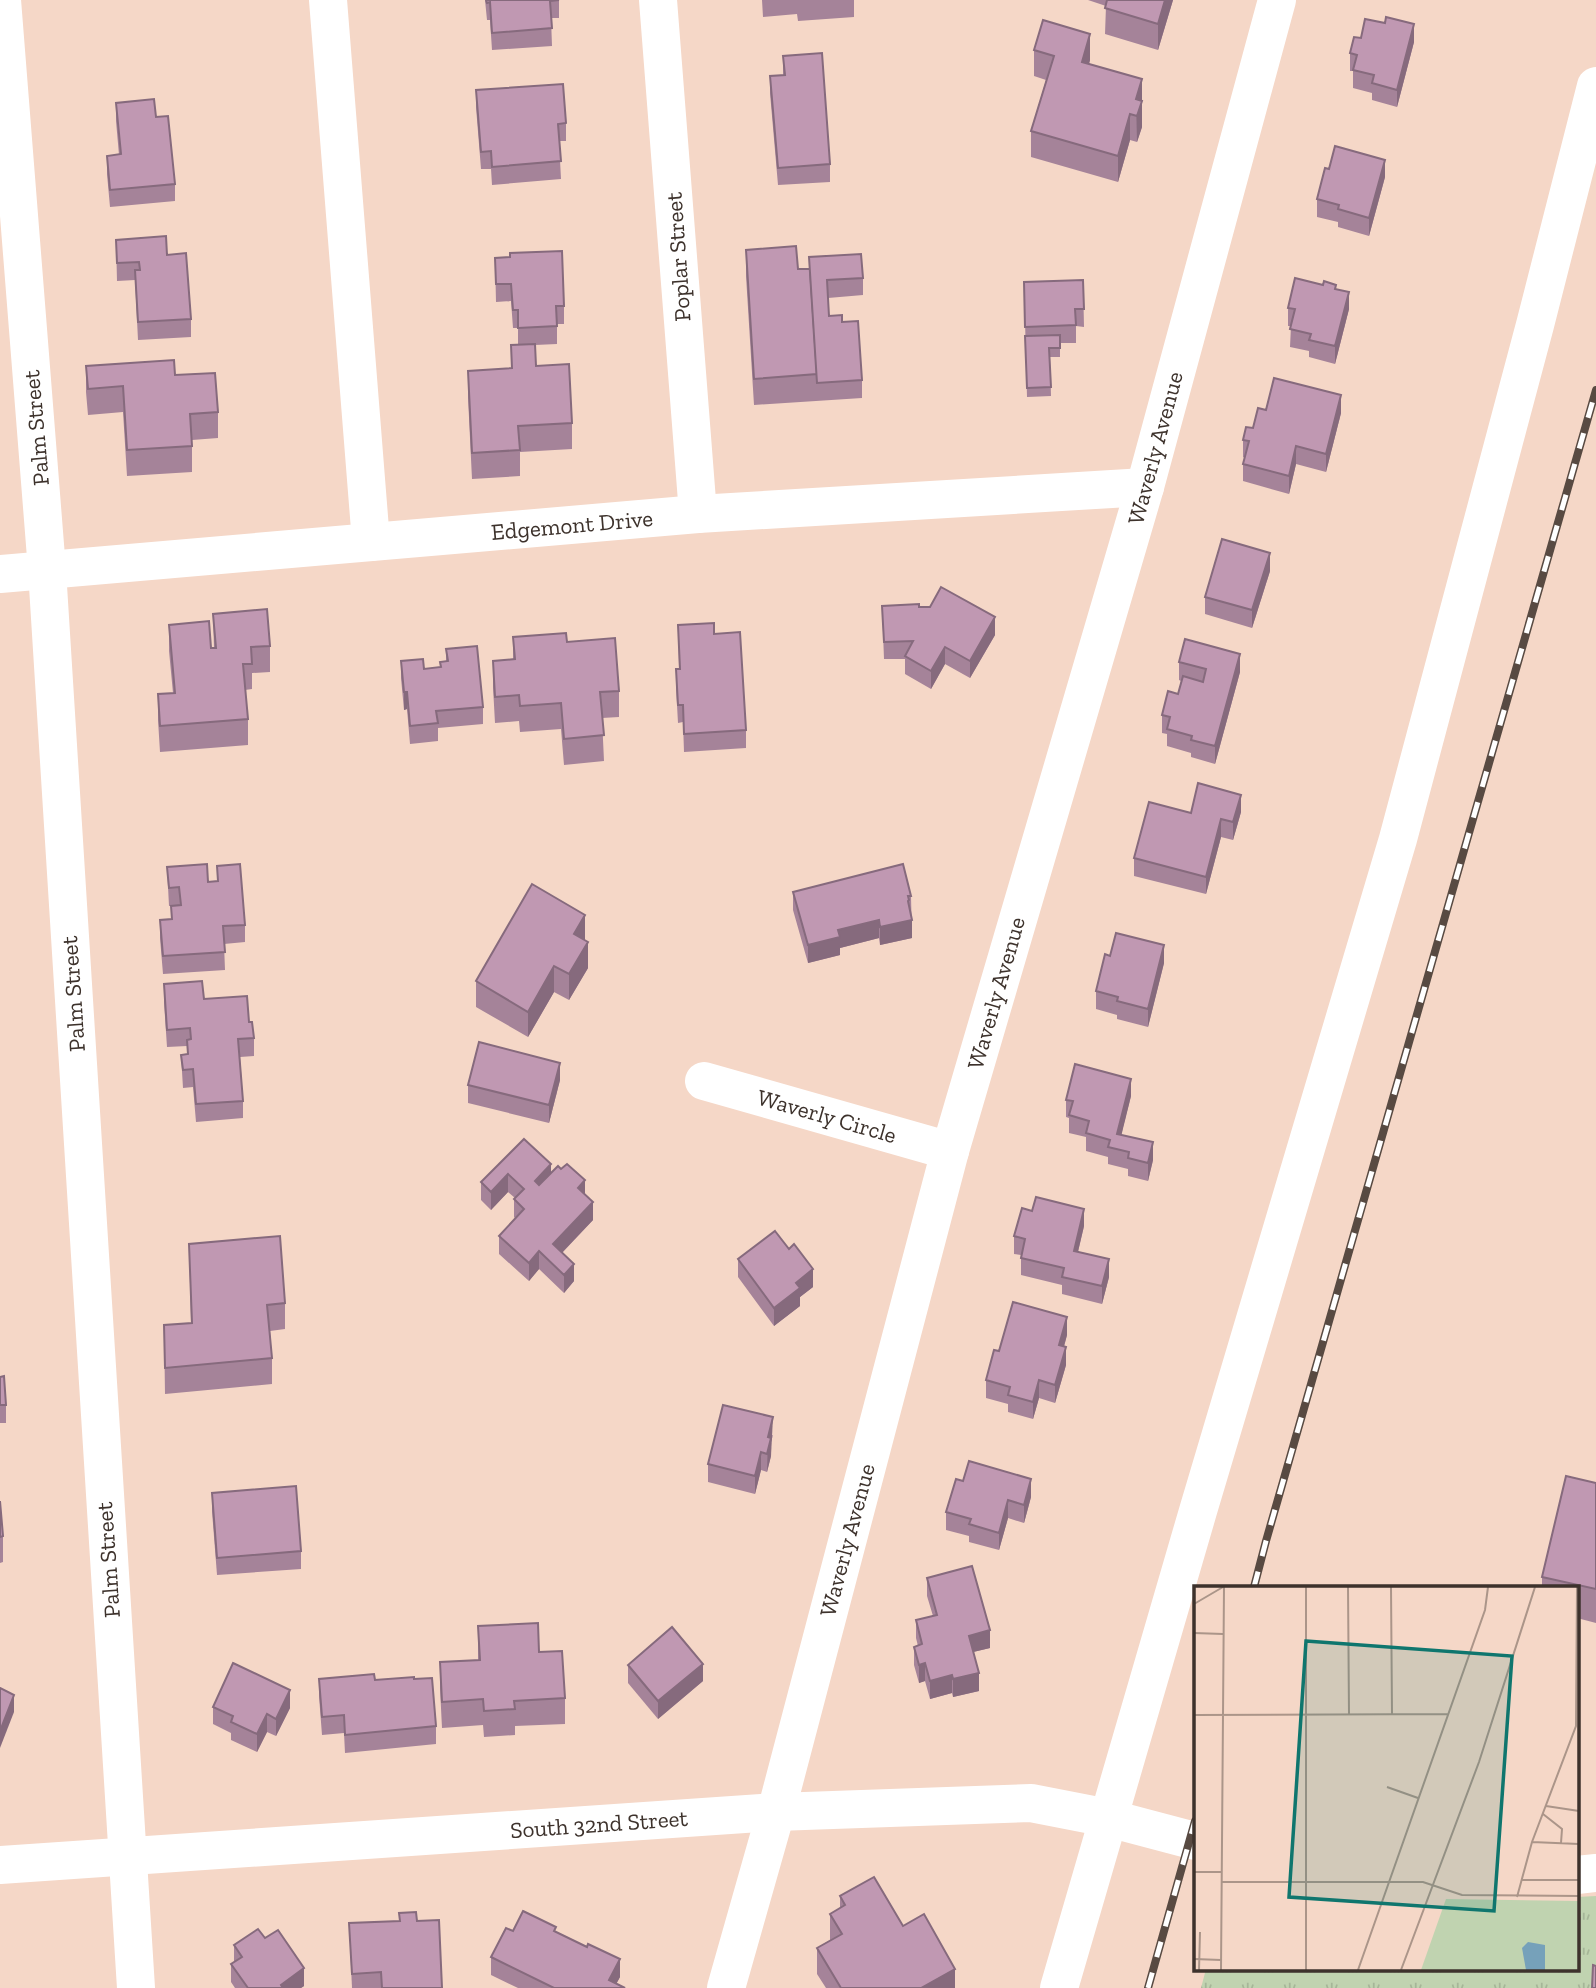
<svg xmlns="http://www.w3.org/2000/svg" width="1596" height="1988" viewBox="0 0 1596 1988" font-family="'Zilla Slab',serif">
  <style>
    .grass { fill: url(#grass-tufts) }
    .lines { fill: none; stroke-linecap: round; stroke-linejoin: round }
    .minor { stroke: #fff; stroke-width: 38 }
    .rail-casing { stroke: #584a42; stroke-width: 8 }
    .rail { stroke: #fff; stroke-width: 5; stroke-dasharray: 16; stroke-linecap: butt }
    .wall { fill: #a58399 }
    .shaded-wall { fill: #866a7d }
    .building { fill: #c098b2; stroke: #866a7d; stroke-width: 2 }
    .labels { text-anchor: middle; stroke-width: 5; stroke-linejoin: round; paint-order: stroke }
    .street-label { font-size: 23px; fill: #3d322c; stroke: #fff }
    .inset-road { fill: none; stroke: #ab9589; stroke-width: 2 }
    .view { fill: #0f766e; fill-opacity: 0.15; stroke: #0f766e; stroke-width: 3.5 }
    .inset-edge { fill: none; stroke: #3d322c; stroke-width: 3.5 }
  </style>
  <defs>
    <pattern id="grass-tufts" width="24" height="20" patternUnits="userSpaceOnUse" patternTransform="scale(1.75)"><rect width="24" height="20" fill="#c0d3b0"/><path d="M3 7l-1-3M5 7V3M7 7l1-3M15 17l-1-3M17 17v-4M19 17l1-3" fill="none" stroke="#a6b698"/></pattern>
  </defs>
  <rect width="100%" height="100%" fill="#f5d7c7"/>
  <path class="grass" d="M1596,1896v92h-395l5,-19h371v-72z"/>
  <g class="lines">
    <g class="minor">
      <path d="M2,0l45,570 89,1418"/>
      <path d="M328,0l43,542"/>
      <path d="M658,0l40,514"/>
      <path d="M0,574l698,-60 447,-27"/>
      <path d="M704,1081l246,70"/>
      <path d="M0,1865l776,-53 255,-9 77,15 87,23"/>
      <path d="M1577,1875l19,-2"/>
      <path d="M726,1988l50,-176 174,-661 195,-664 132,-487"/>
      <path d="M1059,1988l139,-477 200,-672 137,-514 61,-239"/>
    </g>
    <g class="rail-casing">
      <g id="rail">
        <path d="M1254,1587l12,-46 330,-1151"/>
        <path d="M1148,1988l47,-167"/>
      </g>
    </g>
    <use href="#rail" class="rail"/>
  </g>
  <g class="wall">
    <path d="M485,0h74v18h-8l1,28 -60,4 -2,-30h-3z"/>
    <path d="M762,0h92v17l-56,4 -1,-7 -34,3z"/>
    <path d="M1088,0h85l-15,50 -53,-16 1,-28z"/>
    <path d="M1385,23l29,19 -17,65 -25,-7v-7l-19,-5v-17h-3v-18l11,-15z"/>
    <path d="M1034,50l56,10 -1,4 53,15v48l-5,15 -7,-2 -12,42 -87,-25v-26l15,-51 -12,-4z"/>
    <path d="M783,56l47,108v18l-52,3 -8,-92v-17l13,-1z"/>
    <path d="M476,90l90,33v18h-7l2,38 -69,6 -1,-16h-10l-5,-62z"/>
    <path d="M116,103l40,14 19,67v17l-65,6 -3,-33v-18l12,-1 -3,-34z"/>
    <path d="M1385,177l-16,59 -31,-9v-5l-21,-5v-18z"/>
    <path d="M116,240l51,15 24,64v18l-53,3 -3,-60 -18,1z"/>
    <path d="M746,250l52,19h11v-12l54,21v17l-35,3 1,18 13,6 20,58v18l-108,7 -8,-129z"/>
    <path d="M495,258l69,48v18h-7v20l-22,1 1,21 36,57v26l-52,3v24l-48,3 -4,-82v-26l43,-2v-24h7v-17h-5l-2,-27 -15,1z"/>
    <path d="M1083,280l1,47 -8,-1v17h-16v14h-10l1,39 -24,1 -3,-115z"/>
    <path d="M1336,289l13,20 -14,55 -26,-7v-6l-19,-4 1,-21h-3v-18z"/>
    <path d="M86,366l89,9 43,37v26l-26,2v32l-65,4 -4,-64 -35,3 -2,-23z"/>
    <path d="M1266,410l75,3 -15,59 -30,-8 -7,30 -46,-13v-17l2,-6 -2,-1v-17z"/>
    <path d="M1270,571l-18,57 -47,-14v-17z"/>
    <path d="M882,606l37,1 76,28 -25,43 -25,-14 -14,25 -26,-15v-15h-21z"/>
    <path d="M213,614l57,32v26l-18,1v16l-7,1 3,29v26l-88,7 -2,-32v-26l15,-1 -4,-42v-26l42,23h3z"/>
    <path d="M678,625l36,9 32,96v18l-62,4 -1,-30 -5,1 -2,-36v-18h3z"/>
    <path d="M513,637l54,5 52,49v26l-17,1 2,43 -40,4 -3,-36 -41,3 -1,-11 -24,2 -2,-36v-26l20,-2z"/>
    <path d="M446,649l37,58v17l-45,4v13l-28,3 -3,-35 -3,1 -3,-32v-17l23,8 16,-2v-5h6z"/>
    <path d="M1179,662l61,10 -25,92 -24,-7v-4l-24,-7v-12l-5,-1v-18l16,-21 3,-13 -2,-1z"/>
    <path d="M1241,812l-8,28 -12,-3 -15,57 -72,-18v-18l57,-45z"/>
    <path d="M217,866l28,59v17l-21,2 1,26 -62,4 -3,-36v-18l11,-1v-13l8,-1 -10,1 -2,-39 41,15 9,-1z"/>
    <path d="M793,892l118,4 1,42 -32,7 -1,-7 -39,10v7l-32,8 -15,-53z"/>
    <path d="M585,940l3,28 -19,32 -15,-8 -26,45 -52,-30v-26z"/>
    <path d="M1110,956l54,7 -16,64 -31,-8v-4l-21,-6v-18z"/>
    <path d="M164,984l40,15 45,23 5,16v18l-14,1 3,44v17l-47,4 -3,-35 -10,1 -2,-33 6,-1v-8l-20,1 -3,-45z"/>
    <path d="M560,1080l-11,43 -81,-20v-18z"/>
    <path d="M1131,1096l-10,39 32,25 -5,21 -20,-5v-7l-20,-5v-7l-22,-6v-14l-17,-4v-15l-3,-1v-17z"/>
    <path d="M524,1139l27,34 34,22 8,25 -31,33 12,28 -10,12 -25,-24 -10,12 -30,-27v-18l16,-18 -1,-1v-18l1,-1 -7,-6 -17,18 -10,-10v-18z"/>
    <path d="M1084,1226l-6,26 31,25 -7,27 -40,-10v-9l-41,-10v-20l-7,-1v-18z"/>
    <path d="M189,1244l96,59v26l-15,2 2,27v26l-107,10 -1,-69 27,-2z"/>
    <path d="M738,1259l75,28 -13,10v9l-26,20 -36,-49z"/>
    <path d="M1067,1335l-3,12 2,18 -11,38 -16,-5 -6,21 -25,-7v-8l-22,-6v-18l13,-29z"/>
    <path d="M0,1377l6,28v18h-6z"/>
    <path d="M773,1435l-2,7v14l-4,16 -6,-2 -6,24 -47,-12v-18z"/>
    <path d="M956,1479l75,18 -7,26 -16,-5 -9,32 -30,-8v-6l-23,-6v-18z"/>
    <path d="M1596,1483v140l-19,-5v-31h-35v-10z"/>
    <path d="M212,1493l89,58v18l-84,6 -5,-64z"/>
    <path d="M0,1501l3,35v26l-3,1z"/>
    <path d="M927,1578l63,70 -17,4 6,39 -26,6 -1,-4 -22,6 -5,-18 -6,2 -5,-18v-18l4,-1 -2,-8v-18l17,-4 -6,-20z"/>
    <path d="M478,1626l61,26 26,46v26l-50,2v9l-31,2 -1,-12 -41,3 -2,-40v-26l38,-2z"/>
    <path d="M628,1665l75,16 -45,38 -30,-36z"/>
    <path d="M319,1679l56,1 39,-1 22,47v18l-91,9 -1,-20 -22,2 -3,-39z"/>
    <path d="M213,1707l77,1 -14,28 -9,-4 -10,20 -26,-12v-7l-18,-9z"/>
    <path d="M840,1896l63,30 52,62h-129l-9,-14v-26l13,-8v-26l10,-6z"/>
    <path d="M417,1921l25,67h-90l-3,-65z"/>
    <path d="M513,1931l43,1 64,45 -4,7 9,4h-107l-27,-13v-18z"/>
    <path d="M265,1938l39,48 -3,2h-66l-4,-6v-18l3,-2v-17z"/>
  </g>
  <g class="shaded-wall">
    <path d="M1165,0h8l-15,50v-26z"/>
    <path d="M1414,24v18l-17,65v-17z"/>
    <path d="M1090,34v26l-8,28v-26z"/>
    <path d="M1142,79v48l-5,15 -1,-43z"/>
    <path d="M1130,114v26l-12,42v-26z"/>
    <path d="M1385,160v17l-16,59v-18z"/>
    <path d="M1349,292v17l-14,55v-18z"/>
    <path d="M1341,395v18l-15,59v-18z"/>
    <path d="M1296,446v18l-7,30v-18z"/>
    <path d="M1270,553v18l-18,57v-18z"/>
    <path d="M995,617v18l-25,43v-17z"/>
    <path d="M945,647v17l-14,25v-18z"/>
    <path d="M1240,654v18l-25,92v-18z"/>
    <path d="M404,692h3v17l-3,1z"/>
    <path d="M1241,795v17l-8,28v-18z"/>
    <path d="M1221,819v18l-15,57v-17z"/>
    <path d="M585,915v26l-11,-7z"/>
    <path d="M879,920v18l-39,10v7l-32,8v-18l30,-15z"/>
    <path d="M912,920v18l-32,7v-18z"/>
    <path d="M588,942v26l-19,32v-26z"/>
    <path d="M1164,945v18l-16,64v-18z"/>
    <path d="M554,966v26l-26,45v-25z"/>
    <path d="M560,1063v17l-11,43v-18z"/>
    <path d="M1131,1079v17l-13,53 -1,-15z"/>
    <path d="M1153,1142v18l-5,21v-18z"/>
    <path d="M551,1164v18l-16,17v-18z"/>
    <path d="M508,1174v18l-17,18v-18z"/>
    <path d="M585,1180v18l-7,-10z"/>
    <path d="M593,1202v18l-40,42v-18z"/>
    <path d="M1084,1209v17l-10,42v-17z"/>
    <path d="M539,1251v18l-10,12v-18z"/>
    <path d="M1109,1259v18l-7,27v-18z"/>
    <path d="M574,1264v17l-10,12v-18z"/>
    <path d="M813,1269v18l-13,10v9l-26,20v-18l22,-25z"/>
    <path d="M1067,1317v18l-8,28v-18z"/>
    <path d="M1066,1347v18l-11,38v-18z"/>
    <path d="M1039,1380v18l-6,21v-17z"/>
    <path d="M773,1417l-2,39 -4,16 1,-35z"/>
    <path d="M761,1452v18l-6,24v-18z"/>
    <path d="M1031,1479v18l-7,26v-18z"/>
    <path d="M1008,1500v18l-9,32v-17z"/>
    <path d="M990,1630v18l-21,5v-17z"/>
    <path d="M925,1663v18l-6,2v-18z"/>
    <path d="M703,1664v17l-45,38v-18z"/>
    <path d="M979,1673v18l-26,6v-18z"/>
    <path d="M952,1675v18l-22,6v-18z"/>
    <path d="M290,1690v18l-14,28v-17z"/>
    <path d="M14,1695v17l-14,36v-17z"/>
    <path d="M267,1714v18l-10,20v-18z"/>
    <path d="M620,1959v18l-6,11 -5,-8z"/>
    <path d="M304,1968v18l-3,2h-20v-3z"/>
    <path d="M955,1969v19h-34z"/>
  </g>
  <g class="building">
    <path d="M486,0h73l-9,1 2,27 -60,5 -2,-31 -3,1z"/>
    <path d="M1107,0h58l-7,24 -53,-16z"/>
    <path d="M1386,17l28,7 -17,66 -25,-7 2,-8 -21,-5 4,-15 -7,-2 4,-16 7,1 4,-19 20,4z"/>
    <path d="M1043,20l47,14 -8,28 60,17 -6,20 6,2 -5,15 -7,-2 -12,42 -87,-25 23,-75 -20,-6z"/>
    <path d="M822,53l8,111 -52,4 -8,-92 15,-1 -2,-19z"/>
    <path d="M563,84l3,39 -8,1 3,37 -69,6 -1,-16 -10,1 -5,-62z"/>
    <path d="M154,99l2,18 12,-1 7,68 -65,6 -3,-34 14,-2 -5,-51z"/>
    <path d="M1335,146l50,14 -16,58 -31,-9 1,-4 -22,-6 8,-31 4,1z"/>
    <path d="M166,236l1,19 19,-2 5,66 -53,3 -3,-52h5l-1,-8 -22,1 -1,-23z"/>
    <path d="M796,246l2,23h12l7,105 -63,5 -8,-129z"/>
    <path d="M562,251l2,55h-8l1,20 -39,2v-18h-5l-2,-26h-15l-1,-26 15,-1v-4z"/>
    <path d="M861,254l2,24 -36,2 2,36 13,-1v7l16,-1 4,59 -45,3 -8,-126z"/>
    <path d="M1295,278l28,7 1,-4 12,4 -1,4 14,3 -14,54 -26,-6 2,-6 -21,-5 5,-20 -7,-1z"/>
    <path d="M1083,280l1,29h-9l1,16 -51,2 -1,-45z"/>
    <path d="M1060,335v13h-11l2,39 -24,1 -2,-52z"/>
    <path d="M535,344l1,22 33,-2 3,59 -54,3 2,24 -48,3 -4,-82 44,-3 -1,-23z"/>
    <path d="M174,360l1,15 40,-2 3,39 -28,2 2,32 -65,4 -4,-64 -35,3 -2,-23z"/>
    <path d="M1274,378l67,17 -15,59 -30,-8 -7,30 -46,-12 6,-23 -6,-1 3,-13 7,1 5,-20 8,2z"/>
    <path d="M1222,539l48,14 -18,57 -47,-13z"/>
    <path d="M941,587l54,30 -25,44 -25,-14 -14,24 -26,-15 8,-15 -29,1 -2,-36 37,-2v3h11z"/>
    <path d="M267,609l3,37 -19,1 1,17h-9l5,55 -88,7 -2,-32 17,-1 -6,-68 40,-4 2,27h5l-3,-34z"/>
    <path d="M714,623v11l26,-2 6,98 -62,4 -1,-29h-5l-2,-36h4l-2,-44z"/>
    <path d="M566,633l1,9 48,-4 4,53 -19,1 4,43 -40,4 -3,-36 -41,3 -1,-11 -24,2 -2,-36 22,-2 -2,-22z"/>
    <path d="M1185,639l55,15 -25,92 -24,-6 1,-4 -25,-7 3,-12 -8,-2 6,-24 10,3 5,-18 20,6 3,-13 -27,-7z"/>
    <path d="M477,646l6,61 -47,4 2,12 -28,3 -3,-34h-3l-3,-31 22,-2 1,10 17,-2 -1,-5 8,-1 -2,-12z"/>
    <path d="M1198,783l43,12 -8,27 -12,-3 -15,58 -72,-19 15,-56 42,11z"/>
    <path d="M207,864l1,18 10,-1 -1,-15 23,-2 5,61 -22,1 2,26 -62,4 -3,-36 12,-1 -1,-13 10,-1 -2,-18 -10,1 -2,-21z"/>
    <path d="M903,864l8,32h-3l1,4 -1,1 4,19 -32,7 -1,-7 -41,10 2,7 -32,8 -15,-53z"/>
    <path d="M532,884l53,31 -11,19 14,8 -19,32 -15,-8 -26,46 -52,-31z"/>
    <path d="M1116,933l48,12 -16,64 -31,-8 1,-4 -22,-6 9,-37 5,2z"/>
    <path d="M202,981l2,18 43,-3 2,26h3l2,16 -16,1 5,62 -47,3 -3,-35 -10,1 -2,-15 7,-1 -1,-14 4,-1 -1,-11 -23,2 -3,-46z"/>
    <path d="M479,1042l81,21 -11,42 -81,-20z"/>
    <path d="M1075,1064l56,15 -14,55 36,8 -5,21 -20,-5 1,-6 -21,-5 2,-7 -24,-7 3,-12 -20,-6 4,-14 -7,-1z"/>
    <path d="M524,1139l27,25 -16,17 4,4 19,-19 3,3 6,-5 18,16 -7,8 15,14 -40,42 21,20 -10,11 -25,-24 -10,12 -30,-27 25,-27 -10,-10 10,-10 -16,-15 -17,18 -10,-10z"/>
    <path d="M1036,1197l48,12 -10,42 35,8 -7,27 -40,-9 2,-9 -43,-10 4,-19 -11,-3 8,-28 10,3z"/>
    <path d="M775,1231l14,18 5,-5 19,25 -17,14 4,5 -26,20 -36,-49z"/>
    <path d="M280,1236l5,67 -18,2 5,53 -107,10 -1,-43 28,-2 -3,-79z"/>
    <path d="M1013,1302l54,15 -8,28 7,2 -11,38 -16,-5 -6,22 -25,-7 2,-8 -24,-7 8,-30 5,1z"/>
    <path d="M4,1376l2,29h-6v-28z"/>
    <path d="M723,1405l50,12 -5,20 3,1 -4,16 -6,-2 -6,24 -47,-12z"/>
    <path d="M969,1461l62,18 -7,26 -16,-5 -9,33 -30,-9 2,-5 -25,-7 10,-33 7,2z"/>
    <path d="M1566,1476l30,7v106l-54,-12z"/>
    <path d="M296,1486l5,65 -84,7 -5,-65z"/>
    <path d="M0,1501l3,35 -3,1z"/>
    <path d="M972,1566l18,64 -21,6 10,37 -26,6 -1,-4 -22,6 -5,-18 -6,2 -5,-18 8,-3 -6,-24 21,-5 -10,-37z"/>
    <path d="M538,1623l1,29 23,-1 3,47 -51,3 1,8 -31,2 -1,-12 -41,3 -2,-40 40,-2 -2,-34z"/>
    <path d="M672,1627l31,37 -45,37 -30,-36z"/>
    <path d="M233,1663l57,27 -14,29 -9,-5 -10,20 -26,-12 2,-6 -20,-9z"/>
    <path d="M374,1674l1,6 39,-3v2l18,-1 4,48 -91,9 -1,-20 -22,2 -3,-38z"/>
    <path d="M0,1688l14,7 -14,36z"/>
    <path d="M874,1877l29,49 21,-12 31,55 -34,19h-80l-24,-40 25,-14 -12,-20 15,-9 -5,-9z"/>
    <path d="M523,1911l33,16 -2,4 33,16 1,-3 32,15 -11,21 16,8h-71l-63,-31 15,-29 7,3z"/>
    <path d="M416,1912l1,9 22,-1 3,68h-60l-1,-16 -29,2 -3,-51 51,-2 -1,-8z"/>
    <path d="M258,1929l7,9 13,-8 26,38 -23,17 2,3h-35l-17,-24 11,-7 -8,-12z"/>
    <path d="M1593,1965l3,1v22h-4z"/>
  </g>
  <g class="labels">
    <g class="street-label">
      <text transform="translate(678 257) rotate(-94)" y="8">Poplar Street</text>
      <text transform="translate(36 428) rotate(-95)" y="8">Palm Street</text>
      <text transform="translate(1155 448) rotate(-75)" y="8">Waverly Avenue</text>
      <text transform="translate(572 525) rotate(-5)" y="8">Edgemont Drive</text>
      <text transform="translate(996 993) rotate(-74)" y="8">Waverly Avenue</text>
      <text transform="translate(73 994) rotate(-94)" y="8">Palm Street</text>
      <text transform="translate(827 1116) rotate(16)" y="8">Waverly Circle</text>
      <text transform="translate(847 1540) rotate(-75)" y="8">Waverly Avenue</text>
      <text transform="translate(108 1560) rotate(-94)" y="8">Palm Street</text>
      <text transform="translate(599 1824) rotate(-4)" y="8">South 32nd Street</text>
    </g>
  </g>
  <g transform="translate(1194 1586)">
    <rect width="385" height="385" fill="#f5d7c7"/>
    <path d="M252,313l133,2v69h-158z" fill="#c0d3b0"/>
    <path d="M334,356l17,3v25h-19l-4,-22z" fill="#76a1ba"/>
    <path class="inset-road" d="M154,1l1,127M197,1l1,127M0,18l29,-17M0,47l29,1M0,129l255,-1M193,201l31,11M352,220l33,5M349,228l19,15 -1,14M338,256l47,2M0,286h27M328,294h57M27,296h202l39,13 117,1M323,311l15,-55 44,-116 1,-139M0,373l27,1M5,384l1,-38M27,384l3,-383M112,384v-383M164,384l127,-360 3,-23M207,384l78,-208 56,-175"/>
    <path class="view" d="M112,55l206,15 -18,255 -205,-14z"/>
    <rect width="385" height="385" class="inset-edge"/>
  </g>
</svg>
